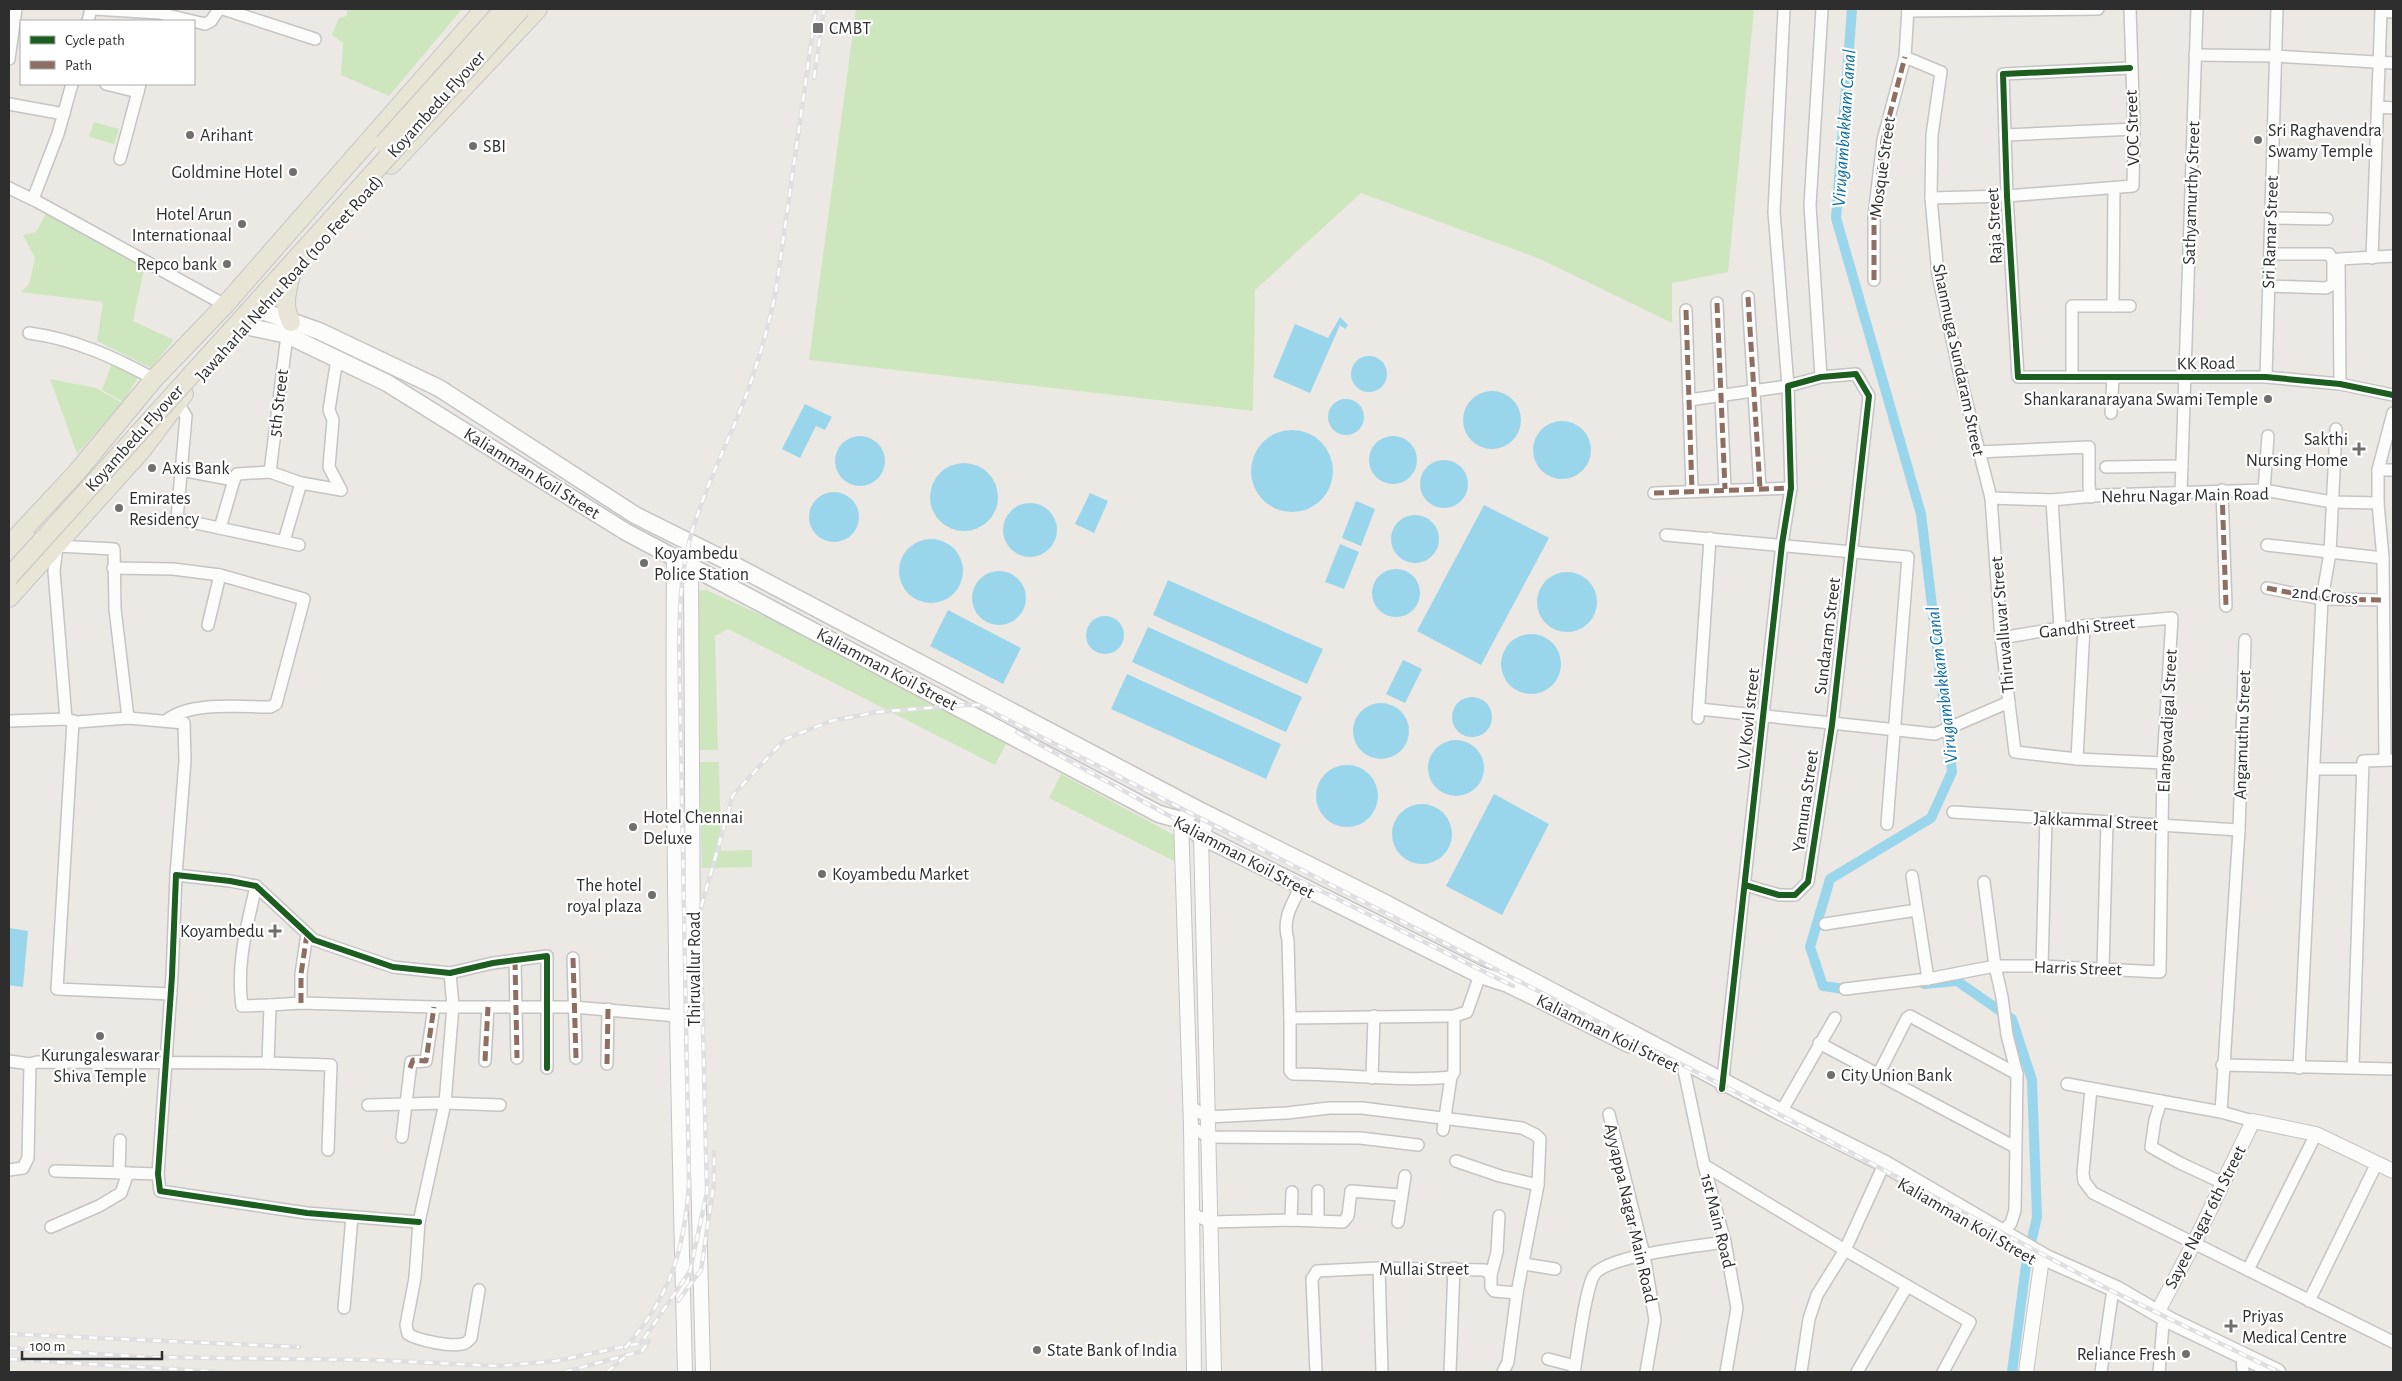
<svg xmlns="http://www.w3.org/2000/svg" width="2402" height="1381" viewBox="0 0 2402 1381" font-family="'Alegreya Sans',sans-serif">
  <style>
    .green { fill: #cee6be }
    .water { fill: #99d6ec }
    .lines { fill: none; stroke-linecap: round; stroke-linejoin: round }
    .canal { stroke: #99d6ec; stroke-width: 10 }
    .minor-casing { stroke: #c5c4c5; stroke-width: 14 }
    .tertiary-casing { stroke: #c5c4c5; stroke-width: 16 }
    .secondary-casing { stroke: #c5c4c5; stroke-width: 19 }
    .primary-casing { stroke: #c6c5c4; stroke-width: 20 }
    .minor { stroke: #fcfcfb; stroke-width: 11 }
    .tertiary { stroke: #fcfcfb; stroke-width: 14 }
    .secondary { stroke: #fcfcfb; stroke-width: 16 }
    .primary { stroke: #e8e4d6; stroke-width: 18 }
    .rail-casing { stroke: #dfdfe1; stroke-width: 4.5 }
    .rail { stroke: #fff; stroke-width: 2.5; stroke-dasharray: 8; stroke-linecap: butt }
    .primary-bridge-casing { stroke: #c6c5c4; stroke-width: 20; stroke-linecap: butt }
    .primary-bridge { stroke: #e8e4d6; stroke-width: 18 }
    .quiet { stroke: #8d6e63; stroke-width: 5; stroke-dasharray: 10 5; stroke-linecap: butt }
    .cycleway-casing { stroke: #fff; stroke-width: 9 }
    .cycleway { stroke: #1b5e20; stroke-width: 6 }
    .poi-dot { fill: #706f6e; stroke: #fff; stroke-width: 2 }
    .labels { text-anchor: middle; stroke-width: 4.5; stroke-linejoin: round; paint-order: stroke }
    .poi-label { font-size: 18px; fill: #2e2e2e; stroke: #fff; text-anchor: start }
    .street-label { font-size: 18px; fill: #2e2e2e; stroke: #fff }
    .water-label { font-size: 19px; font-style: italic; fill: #0d6fa3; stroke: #fff }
  </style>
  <rect width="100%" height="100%" fill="#ece8e4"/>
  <g class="green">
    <path d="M347,9h115l-73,87 -48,-21 2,-32 -11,-8 7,-17 8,-2z"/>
    <path d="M856,9h898l-26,263 -56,11v40l-132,-64 -179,-66 -106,97 -2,121 -444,-51z"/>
    <path d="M94,122l25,7 -5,15 -25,-7z"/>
    <path d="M47,212l98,52 -12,57 41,19 -23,28 -54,-27 6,-39 -82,-10 8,-8 6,-26 -12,-23 13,-3z"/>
    <path d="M113,361l27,13 -17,28 -21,-12z"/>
    <path d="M50,379l46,9 26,15 -45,51z"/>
    <path d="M706,590l271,121 29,33 -11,21 -267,-136 -13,7 3,114h-20l-5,-158z"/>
    <path d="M699,762h20l2,89 31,-1v17l-50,1z"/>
    <path d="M1061,774l113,61 3,4 3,25 -131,-66z"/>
  </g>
  <g class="water">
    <path d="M1340,317l8,8 -3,4 -5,-4 -30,68 -37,-16 22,-53 33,14z"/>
    <circle cx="1369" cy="374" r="18"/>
    <circle cx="1492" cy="420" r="29"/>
    <circle cx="1346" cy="417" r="18"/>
    <path d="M805,404l27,13 -7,13 -9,-4 -16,32 -18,-9z"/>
    <circle cx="1562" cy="450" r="29"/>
    <circle cx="1292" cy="471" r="41"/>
    <circle cx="860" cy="461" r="25"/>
    <circle cx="1393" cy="460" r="24"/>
    <circle cx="1444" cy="484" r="24"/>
    <circle cx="964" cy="497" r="34"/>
    <circle cx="834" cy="517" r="25"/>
    <path d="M1090,493l18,8 -14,32 -19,-9z"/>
    <path d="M1356,501l19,8 -14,37 -19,-8z"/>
    <circle cx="1030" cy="530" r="27"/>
    <path d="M1484,505l65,33 -68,127 -64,-34z"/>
    <circle cx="1415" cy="539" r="24"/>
    <circle cx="931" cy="571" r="32"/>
    <path d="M1340,544l19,8 -15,37 -19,-7z"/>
    <circle cx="1396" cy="593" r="24"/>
    <circle cx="999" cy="598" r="27"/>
    <circle cx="1567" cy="602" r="30"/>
    <path d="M1168,580l155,69 -16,35 -154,-69z"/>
    <path d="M948,610l73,38 -18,36 -73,-38z"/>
    <circle cx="1105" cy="635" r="19"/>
    <path d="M1148,627l154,70 -16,35 -154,-70z"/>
    <circle cx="1531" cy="664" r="30"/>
    <path d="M1403,660l19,9 -17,34 -19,-9z"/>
    <path d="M1127,674l154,70 -15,35 -155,-70z"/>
    <circle cx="1472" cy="717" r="20"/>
    <circle cx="1381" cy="731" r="28"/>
    <circle cx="1456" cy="768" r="28"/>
    <circle cx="1347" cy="796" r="31"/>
    <path d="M1494,794l55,30 -47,91 -56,-29z"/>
    <circle cx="1422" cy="834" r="30"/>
    <path d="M9,928l19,3 -5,56 -14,-2z"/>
  </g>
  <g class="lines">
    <g class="canal">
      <path d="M1852,9l-16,209 85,296 31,258 -21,46 -101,61 -20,68 13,39 29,4"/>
      <path d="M1924,984l33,-3 55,38 20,61 5,137 -11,48 -14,107"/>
    </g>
    <g class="minor-casing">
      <g id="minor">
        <path d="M94,9l65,4 46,11 6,-3 8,-12"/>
        <path d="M223,9l92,30"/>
        <path d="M1908,11l190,-2"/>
        <path d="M88,21l3,-12"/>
        <path d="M2195,55l80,1 118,7"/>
        <path d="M1905,57l36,15 -9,63 -1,63 7,77 22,101 31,122 10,140 14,114 62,7 86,4"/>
        <path d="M9,59l7,-50"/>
        <path d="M2130,68l-127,6 4,122 11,181h248l74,7 53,11"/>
        <path d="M106,84l32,8"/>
        <path d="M9,104l55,10"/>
        <path d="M2378,107l15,1"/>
        <path d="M2005,135l129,-6"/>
        <path d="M120,159l20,-75"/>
        <path d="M9,188l29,14 187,103"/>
        <path d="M1931,198l76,-2 126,-10 1,-57 -4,-120"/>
        <path d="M33,199l25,-65 14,-50"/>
        <path d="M2271,218l56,1"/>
        <path d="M2372,258l9,-247 12,1"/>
        <path d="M1874,280v-64l9,-76 22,-83 3,-48"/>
        <path d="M2269,286l57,2 7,-4v-24l-4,-6h-59"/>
        <path d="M1748,297l12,191"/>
        <path d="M1717,303l8,186"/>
        <path d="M2113,306l1,-118"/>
        <path d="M1686,310l6,181"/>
        <path d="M29,333c45,6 85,24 125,46"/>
        <path d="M337,359l-8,51 4,10 -4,47 12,23"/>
        <path d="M1821,377l-11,-172 12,-196"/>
        <path d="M2072,377v-71h58"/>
        <path d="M2266,377l11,-368"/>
        <path d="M2340,384l-1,-125 54,-3"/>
        <path d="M1689,400l99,-14 -14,-174 10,-203"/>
        <path d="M177,402l9,14 -9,103 122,26"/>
        <path d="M2111,413l2,-35"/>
        <path d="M1978,452l111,-5v39l2,11"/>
        <path d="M2106,467l76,-1"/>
        <path d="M181,470l53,10 3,-6 33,-2 31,11 -17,58"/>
        <path d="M2378,470h15"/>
        <path d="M270,472l17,-137"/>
        <path d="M301,483l40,7"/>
        <path d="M2222,490l4,116"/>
        <path d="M2264,490l4,-54"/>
        <path d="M1654,493l137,-5"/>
        <path d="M2181,493l16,-484"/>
        <path d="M1991,498l61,2 52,-5 160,-5 68,12 46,1"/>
        <path d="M2052,500l8,128"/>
        <path d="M220,528l14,-48"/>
        <path d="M1666,535l242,22 -21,267"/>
        <path d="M2267,545l116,13"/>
        <path d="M113,568l60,1 47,6 84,24 -28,105 -6,3c-29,0 -81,-6 -104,14"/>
        <path d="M2267,588l55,11 61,1"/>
        <path d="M208,625l12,-50"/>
        <path d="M1699,709l236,25 74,-32"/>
        <path d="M1698,718l12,-180"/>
        <path d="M66,719l-12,-148 3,-25 57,3 1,60 13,109"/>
        <path d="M9,721l57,-2 11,3 51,-4 56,5 1,38 -9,114"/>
        <path d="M73,721l-16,268 114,5"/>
        <path d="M2077,759l7,-132"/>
        <path d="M2385,760l-2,-202 -5,-55v-33l15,-57"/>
        <path d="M2314,769h48"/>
        <path d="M1953,812l286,18"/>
        <path d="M1912,876l16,103"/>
        <path d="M1984,882l11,84h47l118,6 3,-209 9,-145 -112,10 -59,10"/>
        <path d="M1301,887c-10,18 -19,33 -13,53l2,78 164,-2 13,-4 13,-37"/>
        <path d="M1825,924l92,-14"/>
        <path d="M573,958l3,100"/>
        <path d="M515,960l2,98"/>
        <path d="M2042,966l4,-148"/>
        <path d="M2103,968l4,-146"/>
        <path d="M450,973l3,33 -8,97 -26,119 -4,56 -9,47 2,9c9,6 42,13 54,10 4,0 6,-3 9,-6l8,-48"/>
        <path d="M1845,989l83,-10 67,-13 7,31 5,38 10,39 -2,136 -4,13 -9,9"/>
        <path d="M301,1003v-29l6,-40"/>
        <path d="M270,1005l31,-2 133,4h140l102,9"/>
        <path d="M1290,1018v53l3,3c53,0 105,8 158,3"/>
        <path d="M1819,1043l196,104"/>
        <path d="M9,1061l21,3 7,-2 231,1 2,-58 -28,1c-6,-42 5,-80 14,-120"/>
        <path d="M485,1061l3,-54"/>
        <path d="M268,1063l63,2 -3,85"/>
        <path d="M607,1064l1,-55"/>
        <path d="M2222,1065l171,4"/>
        <path d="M2353,1067l10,-306 30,-1"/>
        <path d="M2299,1068l23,-469 8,-46 6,-124"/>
        <path d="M1684,1070l20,95 21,77 12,66 -11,64"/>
        <path d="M1878,1075l29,-57 3,-2 107,58"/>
        <path d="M1372,1078l2,-62"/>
        <path d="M2067,1084l154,28 32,9"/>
        <path d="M1722,1087l60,-543 9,-56 -3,-102 33,-9 35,-3 13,22 -37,329 -24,157 -13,13h-16l-34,-10"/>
        <path d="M2091,1089l-8,84 1,8 9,12 300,149"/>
        <path d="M2161,1101l-6,19 -4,27 29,16 43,20"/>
        <path d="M368,1105l77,-2 55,2"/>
        <path d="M1190,1106l17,11 80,-4 42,-5h33l160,20 14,7 4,4 -2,46 -21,108 -9,69 -5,10"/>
        <path d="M1781,1112l54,-94"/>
        <path d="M2221,1112l18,-282 6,-190"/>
        <path d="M1609,1114l35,141 11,65 -9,52"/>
        <path d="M1191,1126l17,11 152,1 58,7"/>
        <path d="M1443,1130l8,-53 3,-5v-56"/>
        <path d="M402,1137l9,-75 15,-1 8,-54"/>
        <path d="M1456,1161l44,15 38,9"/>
        <path d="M1704,1165l141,85 125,72 -27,50"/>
        <path d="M9,1170l14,-2 5,-10 2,-94"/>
        <path d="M55,1171l73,2"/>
        <path d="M119,1173l1,-33"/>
        <path d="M1191,1213l19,9 81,-2 52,2 5,-6 3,-25 50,4"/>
        <path d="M1291,1220l1,-28"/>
        <path d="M1318,1221v-30"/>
        <path d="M419,1222l-112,-9 -147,-22 -2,-17 14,-198 4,-101 54,6 26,5 58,54 79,27 57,6 43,-10 54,-7v112"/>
        <path d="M1398,1222l7,-46"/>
        <path d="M51,1227l48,-21 22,-13 7,-20 30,1"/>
        <path d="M1524,1264l31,5"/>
        <path d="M1379,1268l3,104"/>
        <path d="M2248,1270l68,-136"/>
        <path d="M1491,1275l6,-23 2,-36"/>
        <path d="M2309,1301l68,-138"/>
        <path d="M344,1308l8,-91"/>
        <path d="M2242,1356l1,16"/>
        <path d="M1548,1359l27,7"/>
        <path d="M1316,1372l-4,-93 5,-8 62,-3 106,2 6,5v12l3,4 23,2"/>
        <path d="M1450,1372l4,-104"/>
        <path d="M1574,1372c4,-20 11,-83 20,-97 13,-20 104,-29 131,-33"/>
        <path d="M1801,1372l8,-53 8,-24 28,-45 36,-79"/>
        <path d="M1857,1372l50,-86"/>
        <path d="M2101,1372l11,-76"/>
        <path d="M2159,1372l4,-47"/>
      </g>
    </g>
    <g class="tertiary-casing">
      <g id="tertiary">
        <path d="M674,556c-2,272 4,544 11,816"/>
        <path d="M691,566l2,401 10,405"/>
        <path d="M1211,815l-10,21 13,536"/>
        <path d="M2157,1313l37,-70 59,-122 63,13 77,37"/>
        <path d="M1194,1372l-3,-246 -10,-306 16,-11"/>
        <path d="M2026,1372l15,-107"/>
      </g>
    </g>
    <g class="secondary-casing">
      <g id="secondary">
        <path d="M256,309l63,22 120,57 196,127 84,42 478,252 186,93 398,210 104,52 161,94 70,31 55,32 106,51"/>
        <path d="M241,325l46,10 100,48 239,149 533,282 22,6 20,16 279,139 28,9 121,60"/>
      </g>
    </g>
    <g class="primary-casing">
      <g id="primary">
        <path d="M391,165l147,-156"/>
        <path d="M291,322c-9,-17 -4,-32 1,-50"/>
        <path d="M9,545l68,-73 77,-93 71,-74 259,-296"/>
        <path d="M9,561l20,-21"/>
        <path d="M9,598l133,-148 42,-56"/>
      </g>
    </g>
    <use href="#minor" class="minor"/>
    <use href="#tertiary" class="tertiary"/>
    <use href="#secondary" class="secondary"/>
    <use href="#primary" class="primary"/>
    <g class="rail-casing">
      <g id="rail">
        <path d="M814,78l10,-69"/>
        <path d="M1017,732l149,82 347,172"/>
        <path d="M678,1301l23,-31 13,-87v-31"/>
        <path d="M9,1334l290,13"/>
        <path d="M9,1348l134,9 231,3 124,6 58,-5 85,-18 49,-72 17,-79 -7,-281 33,-116 52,-56 46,-18 47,-9 87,-7h14l786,402 343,182 171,83"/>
        <path d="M625,1348c45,-51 60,-99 64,-166l-10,-541c1,-36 2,-72 12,-106 14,-49 38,-94 56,-142 12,-34 22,-68 29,-103l40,-281"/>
        <path d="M9,1359l211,13"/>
        <path d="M564,1372l78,-21 7,-10"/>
        <path d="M607,1372l18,-15"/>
      </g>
    </g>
    <use href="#rail" class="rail"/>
    <g class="primary-bridge-casing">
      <g id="primary-bridge">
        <path d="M384,143l120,-134"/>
        <path d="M9,577l512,-568"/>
      </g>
    </g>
    <use href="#primary-bridge" class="primary-bridge"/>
    <g class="quiet">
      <path d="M1874,280v-64l9,-76 22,-83"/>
      <path d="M1748,297l12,191"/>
      <path d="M1717,303l8,186"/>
      <path d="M1686,310l6,181"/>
      <path d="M2222,490l4,116"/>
      <path d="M1654,493l137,-5"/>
      <path d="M2267,588l55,11 61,1"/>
      <path d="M573,958l3,100"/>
      <path d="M515,960l2,98"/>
      <path d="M301,1003v-29l6,-40"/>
      <path d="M485,1061l3,-54"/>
      <path d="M607,1064l1,-55"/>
      <path d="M410,1068l3,-8 13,1 8,-54"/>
    </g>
    <g class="cycleway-casing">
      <g id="cycleway">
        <path d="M2130,68l-127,6 4,122 11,181h248l74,7 53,11"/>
        <path d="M1722,1089l60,-545 9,-56 -3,-102 33,-9 35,-3 13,22 -37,329 -24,157 -13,13h-16l-34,-10"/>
        <path d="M419,1222l-112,-9 -147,-22 -2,-17 14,-198 4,-101 54,6 26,5 58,54 79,27 57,6 43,-10 54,-7v112"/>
      </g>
    </g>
    <use href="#cycleway" class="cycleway"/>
  </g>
  <g class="poi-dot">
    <rect x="812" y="22" width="12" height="12" rx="2.5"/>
    <circle cx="190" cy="135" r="5"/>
    <circle cx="2258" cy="140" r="5"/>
    <circle cx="473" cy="146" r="5"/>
    <circle cx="293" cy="172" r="5"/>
    <circle cx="242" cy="224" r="5"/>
    <circle cx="227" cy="264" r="5"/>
    <circle cx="2268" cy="399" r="5"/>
    <path d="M2356.5 441.5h5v5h5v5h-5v5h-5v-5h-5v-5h5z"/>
    <circle cx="152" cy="468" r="5"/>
    <circle cx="119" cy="508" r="5"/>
    <circle cx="644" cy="563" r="5"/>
    <circle cx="633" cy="827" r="5"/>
    <circle cx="822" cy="874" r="5"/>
    <circle cx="652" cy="895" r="5"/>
    <path d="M272.5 923.5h5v5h5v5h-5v5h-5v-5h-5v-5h5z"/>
    <circle cx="100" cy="1036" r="5"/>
    <circle cx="1831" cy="1075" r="5"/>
    <path d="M2228.5 1318.5h5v5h5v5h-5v5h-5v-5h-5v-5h5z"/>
    <circle cx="1037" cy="1350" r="5"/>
    <circle cx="2186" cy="1354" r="5"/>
  </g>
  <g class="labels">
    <g class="poi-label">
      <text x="829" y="34">CMBT</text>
      <text x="2268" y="136">Sri Raghavendra<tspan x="2268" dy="21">Swamy Temple</tspan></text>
      <text x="200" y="141">Arihant</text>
      <text x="483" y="152">SBI</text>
      <text x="283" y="178" text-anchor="end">Goldmine Hotel</text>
      <text x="232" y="220" text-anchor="end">Hotel Arun<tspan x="232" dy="21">Internationaal</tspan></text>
      <text x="217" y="270" text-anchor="end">Repco bank</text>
      <text x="2258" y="405" text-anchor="end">Shankaranarayana Swami Temple</text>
      <text x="2348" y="445" text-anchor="end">Sakthi<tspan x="2348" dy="21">Nursing Home</tspan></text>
      <text x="162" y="474">Axis Bank</text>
      <text x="129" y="504">Emirates<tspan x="129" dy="21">Residency</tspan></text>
      <text x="654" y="559">Koyambedu<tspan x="654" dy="21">Police Station</tspan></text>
      <text x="643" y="823">Hotel Chennai<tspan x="643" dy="21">Deluxe</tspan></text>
      <text x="832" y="880">Koyambedu Market</text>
      <text x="642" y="891" text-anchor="end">The hotel<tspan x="642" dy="21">royal plaza</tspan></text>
      <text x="264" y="937" text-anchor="end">Koyambedu</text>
      <text x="100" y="1061" text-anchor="middle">Kurungaleswarar<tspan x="100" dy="21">Shiva Temple</tspan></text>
      <text x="1841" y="1081">City Union Bank</text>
      <text x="2242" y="1322">Priyas<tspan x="2242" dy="21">Medical Centre</tspan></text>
      <text x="1047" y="1356">State Bank of India</text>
      <text x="2176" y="1360" text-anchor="end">Reliance Fresh</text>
    </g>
    <g class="street-label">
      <text transform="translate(436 104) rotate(-48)" y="6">Koyambedu Flyover</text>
      <text transform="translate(2132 128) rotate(-92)" y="6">VOC Street</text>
      <text transform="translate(1882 167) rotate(-82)" y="6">Mosque Street</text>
      <text transform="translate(2191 193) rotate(-88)" y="6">Sathyamurthy Street</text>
      <text transform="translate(1994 226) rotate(-93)" y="6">Raja Street</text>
      <text transform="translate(2270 232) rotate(-88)" y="6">Sri Ramar Street</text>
      <text transform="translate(289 278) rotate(-48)" y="6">Jawaharlal Nehru Road (100 Feet Road)</text>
      <text transform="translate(1959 360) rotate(78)" y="6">Shanmuga Sundaram Street</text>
      <text transform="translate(2206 363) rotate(-1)" y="6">KK Road</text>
      <text transform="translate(278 403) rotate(-83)" y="6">5th Street</text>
      <text transform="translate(134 438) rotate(-48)" y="6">Koyambedu Flyover</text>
      <text transform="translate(532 473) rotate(32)" y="6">Kaliamman Koil Street</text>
      <text transform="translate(2185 495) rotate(-1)" y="6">Nehru Nagar Main Road</text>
      <text transform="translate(2325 595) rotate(6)" y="6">2nd Cross</text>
      <text transform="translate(2002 625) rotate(-95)" y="6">Thiruvalluvar Street</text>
      <text transform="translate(2087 627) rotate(-6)" y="6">Gandhi Street</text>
      <text transform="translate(1827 636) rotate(-83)" y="6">Sundaram Street</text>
      <text transform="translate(887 669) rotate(28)" y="6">Kaliamman Koil Street</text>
      <text transform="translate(1748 719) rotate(-84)" y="6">V.V Kovil street</text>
      <text transform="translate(2167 721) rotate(-87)" y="6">Elangovadigal Street</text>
      <text transform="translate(2242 735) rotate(-88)" y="6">Angamuthu Street</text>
      <text transform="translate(1805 801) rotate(-82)" y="6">Yamuna Street</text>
      <text transform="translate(2096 821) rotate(3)" y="6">Jakkammal Street</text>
      <text transform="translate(1244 857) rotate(28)" y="6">Kaliamman Koil Street</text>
      <text transform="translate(2078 968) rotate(2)" y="6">Harris Street</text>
      <text transform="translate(694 969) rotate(-90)" y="6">Thiruvallur Road</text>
      <text transform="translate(1608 1033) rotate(26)" y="6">Kaliamman Koil Street</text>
      <text transform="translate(1631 1213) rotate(77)" y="6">Ayyappa Nagar Main Road</text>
      <text transform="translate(2205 1217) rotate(-63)" y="6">Sayee Nagar 6th Street</text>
      <text transform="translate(1718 1221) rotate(76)" y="6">1st Main Road</text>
      <text transform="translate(1967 1221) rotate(30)" y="6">Kaliamman Koil Street</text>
      <text x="1424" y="1275">Mullai Street</text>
    </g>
    <g class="water-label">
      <text transform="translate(1843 128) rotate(-86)" y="7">Virugambakkam Canal</text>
      <text transform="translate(1941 685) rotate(-97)" y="7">Virugambakkam Canal</text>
    </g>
  </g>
  <rect width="2402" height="1381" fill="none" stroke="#2e2e2e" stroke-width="20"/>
  <rect x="20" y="20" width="175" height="65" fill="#ffffff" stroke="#ababab"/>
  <rect x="30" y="36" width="25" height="8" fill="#1b5e20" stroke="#ababab"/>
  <text x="65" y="45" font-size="15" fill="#2e2e2e">Cycle path</text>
  <rect x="30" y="61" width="25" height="8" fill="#8d6e63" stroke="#ababab"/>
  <text x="65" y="70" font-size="15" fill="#2e2e2e">Path</text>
  <path d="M22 1351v8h140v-8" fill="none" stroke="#2e2e2e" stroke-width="2.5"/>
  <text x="30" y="1351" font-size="15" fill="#2e2e2e" stroke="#ffffff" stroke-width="4" paint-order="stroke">100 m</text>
</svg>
